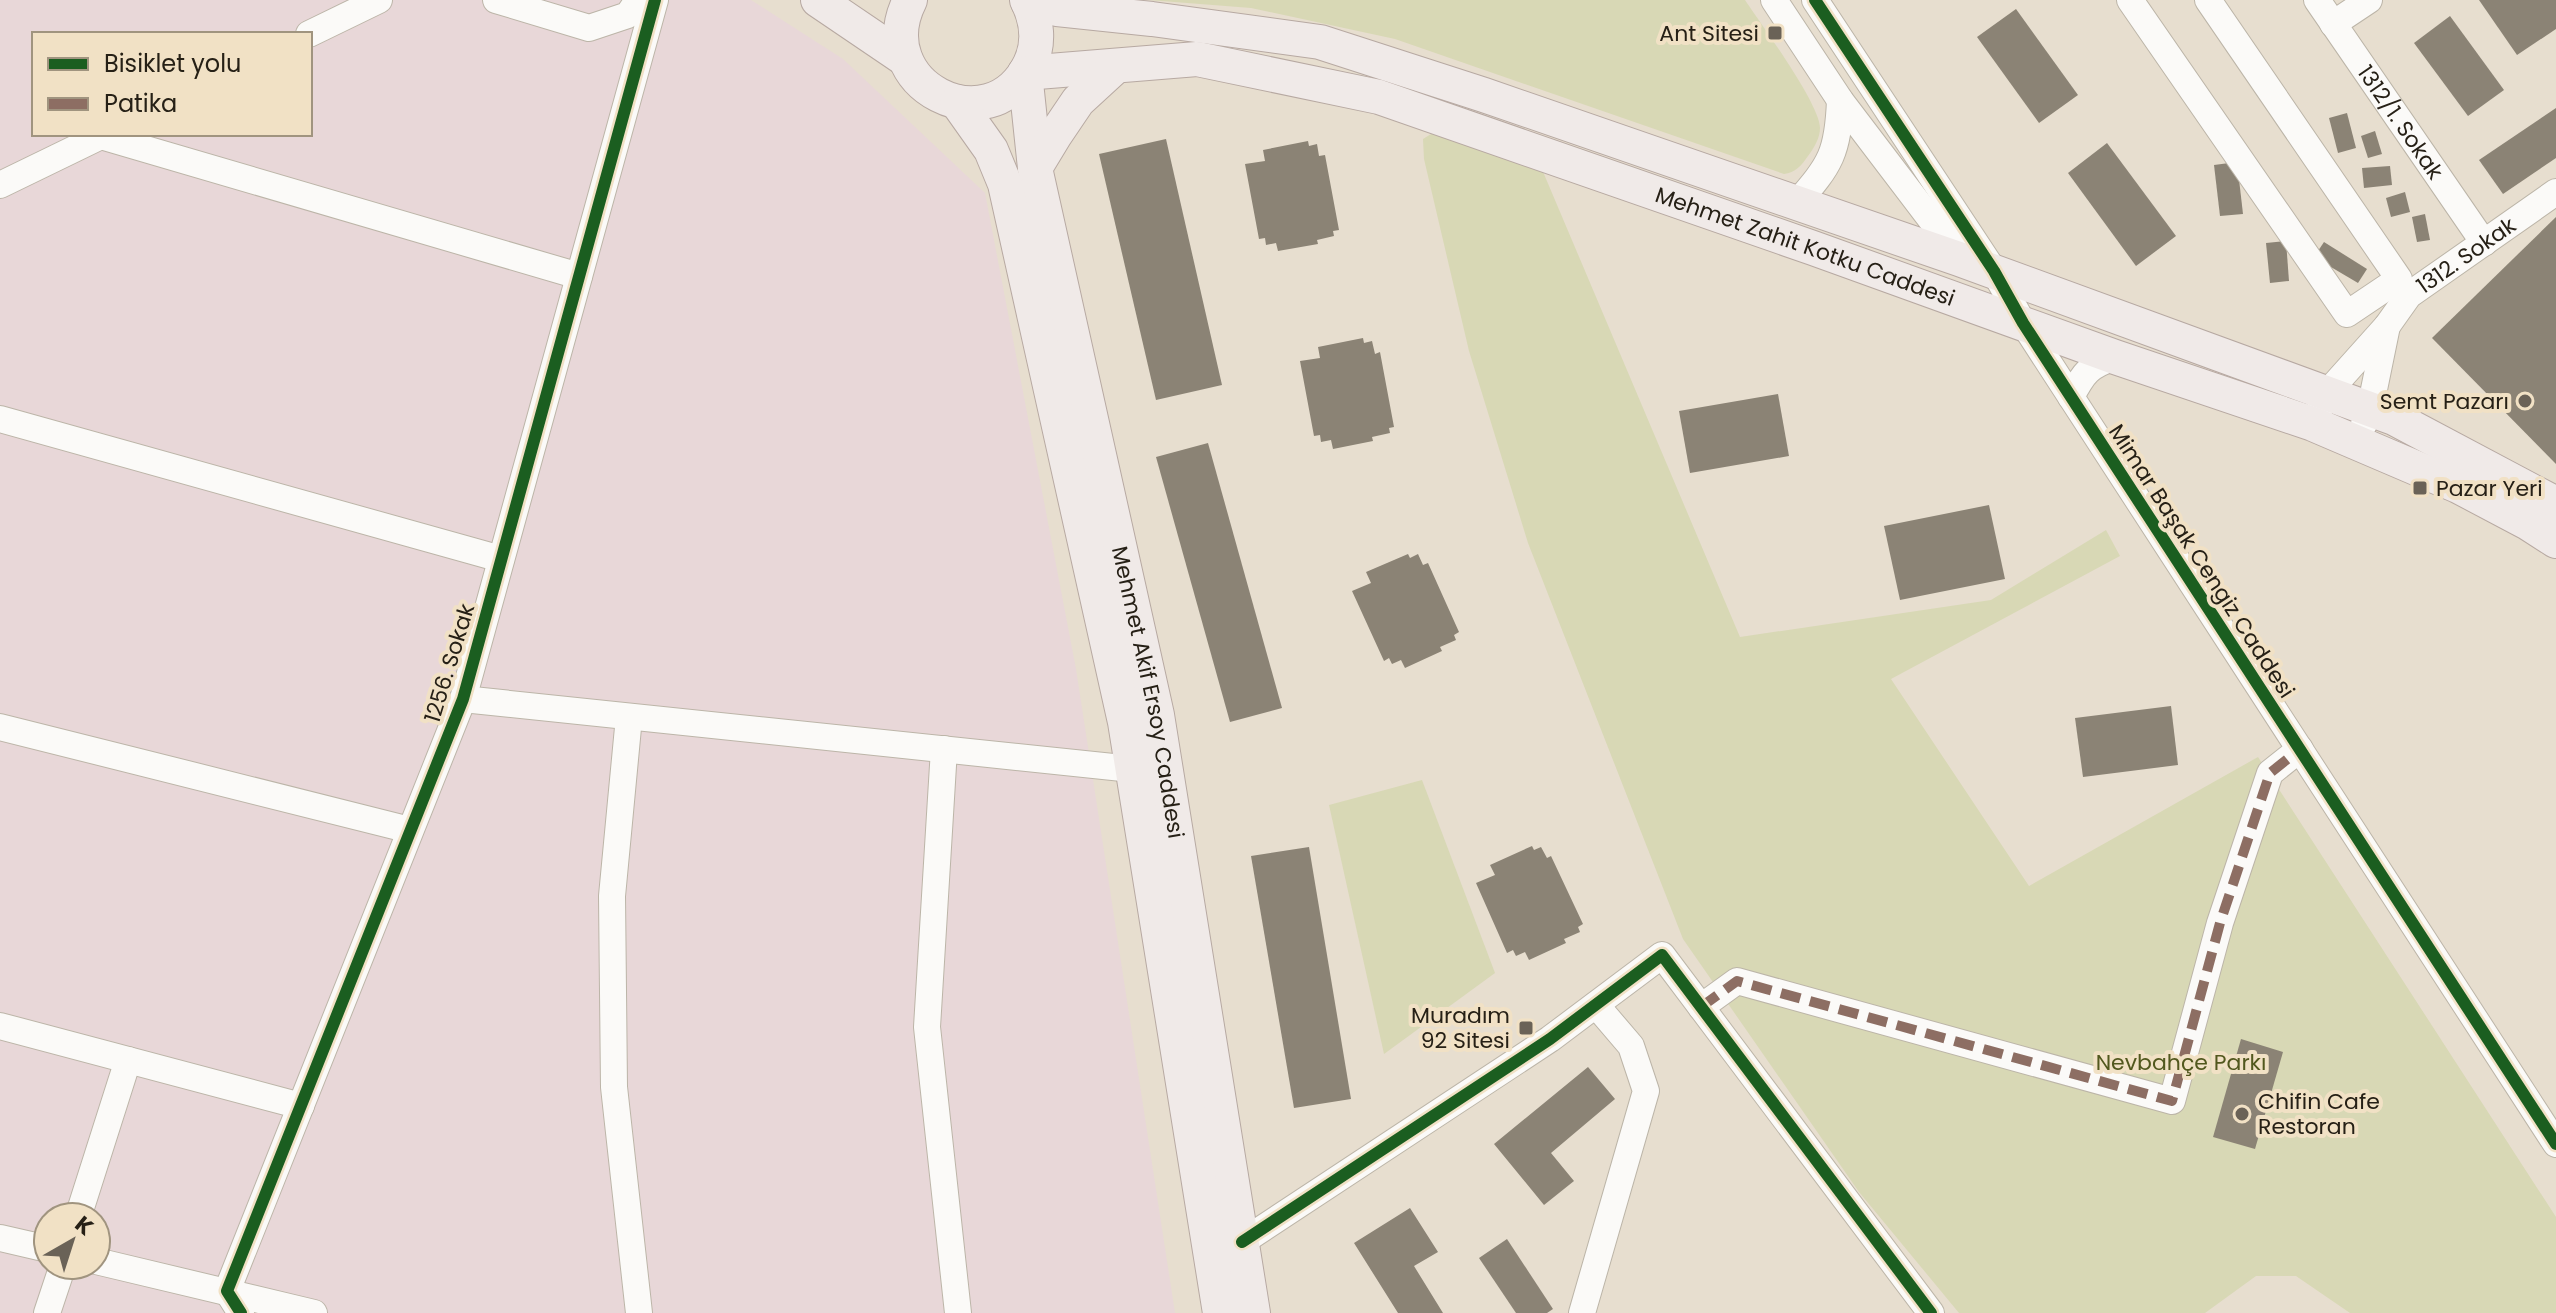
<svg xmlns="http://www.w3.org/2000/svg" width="2556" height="1313" viewBox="0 0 2556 1313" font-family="Poppins,sans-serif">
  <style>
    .industrial { fill: #e8d7d8; fill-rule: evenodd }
    .green { fill: #d8d8b5 }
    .building { fill: #8b8375 }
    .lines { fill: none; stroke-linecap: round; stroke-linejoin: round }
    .minor-casing { stroke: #bcb5a8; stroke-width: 28 }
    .major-casing { stroke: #b7a9a2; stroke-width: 36 }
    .minor { stroke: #fbfaf8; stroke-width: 26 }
    .major { stroke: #f0eae8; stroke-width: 34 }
    .quiet { stroke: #8d6e63; stroke-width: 10; stroke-dasharray: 20 10; stroke-linecap: butt }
    .cycleway-casing { stroke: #f1e1c5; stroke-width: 17 }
    .cycleway { stroke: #1b5e20; stroke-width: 12 }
    .poi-dot { fill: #6a6257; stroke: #f1e1c5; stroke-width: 3 }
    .labels { text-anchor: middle; stroke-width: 8; stroke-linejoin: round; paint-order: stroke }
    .poi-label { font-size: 22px; fill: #262016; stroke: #f1e1c5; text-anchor: end }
    .street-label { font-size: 22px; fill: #262016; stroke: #f1e1c5 }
    .park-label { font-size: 22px; fill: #52581e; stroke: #f1e1c5 }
  </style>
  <rect width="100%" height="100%" fill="#e7decf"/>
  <path class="industrial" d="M0,0h751l92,59 142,134 91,476 99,644h-1175zM34,34h276v100h-276zM48,1217h48v48h-48z"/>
  <g class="green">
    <path d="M1149,0h596c16,24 75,104 75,128 0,10 -6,20 -12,28 -6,9 -13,17 -24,18l-389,-135 -144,-31z"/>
    <path d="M1438,132l103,35 199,470 251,-37 115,-70 14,26 -229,123 138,207 229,-129 298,460v96h-206l-54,-37h-40l-51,37h-246l-100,-121 -176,-253 -155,-396 -59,-192 -45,-192 -1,-20 8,-5z"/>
    <path d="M1422,780l73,193 -111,81 -55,-249z"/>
  </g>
  <g class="building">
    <path d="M2479,0h77v29l-39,26z"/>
    <path d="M2016,9l62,86 -39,28 -62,-86z"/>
    <path d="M2450,16l54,74 -36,26 -54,-73z"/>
    <path d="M2556,108v50l-53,36 -24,-34z"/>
    <path d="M2347,113l9,35 -18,5 -9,-35z"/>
    <path d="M2375,131l7,23 -14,4 -7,-22z"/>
    <path d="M1166,139l56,246 -66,15 -57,-246z"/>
    <path d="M1308,141l1,5 8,-2 2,12 6,-1 14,75 -6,1 1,5 -17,4 1,4 -40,7 -2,-8 -10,2 -1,-7 -6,1 -14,-75 20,-3 -2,-11z"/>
    <path d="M2107,143l69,93 -40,30 -68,-93z"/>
    <path d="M2237,162l6,52 -23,2 -6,-51z"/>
    <path d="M2390,166l2,19 -28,3 -2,-20z"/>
    <path d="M2405,192l5,20 -19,5 -5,-19z"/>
    <path d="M2425,214l5,26 -13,2 -5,-25z"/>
    <path d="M2556,217v247l-124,-126z"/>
    <path d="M2286,241l3,40 -19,2 -4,-40z"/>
    <path d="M2324,242l43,27 -9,14 -44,-26z"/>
    <path d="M1363,338l1,5 8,-2 3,13 5,-2 14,75 -5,1 1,5 -18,4 1,4 -40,8 -2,-9 -10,2 -1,-7 -6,1 -14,-75 20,-3 -2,-11z"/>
    <path d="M1778,394l11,62 -99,17 -11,-62z"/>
    <path d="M1208,443l74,265 -52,14 -74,-265z"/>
    <path d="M1989,505l16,74 -105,21 -16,-74z"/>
    <path d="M1408,554l2,4 8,-4 5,11 5,-2 31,69 -5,3 2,5 -16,7 2,4 -37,17 -4,-8 -9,4 -3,-6 -5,3 -32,-70 19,-8 -5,-11z"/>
    <path d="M2171,706l7,59 -95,12 -8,-59z"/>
    <path d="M1532,846l2,4 7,-3 6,11 4,-2 32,68 -5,3 2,5 -16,7 2,4 -37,17 -4,-8 -9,4 -3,-6 -6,3 -31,-70 19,-8 -5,-10z"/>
    <path d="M1309,847l42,252 -57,9 -43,-252z"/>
    <path d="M2241,1039l42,13 -28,97 -42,-12z"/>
    <path d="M1588,1067l27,32 -64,54 23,28 -30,24 -50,-61z"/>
    <path d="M1410,1208l28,44 -24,14 29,47h-45l-44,-70z"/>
    <path d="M1507,1239l46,70 -6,4h-31l-37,-55z"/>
  </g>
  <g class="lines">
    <g class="minor-casing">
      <g id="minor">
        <path d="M496,0l93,28 39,-13 10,-15"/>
        <path d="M1774,0l66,100 124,163"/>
        <path d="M1815,0l179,271 29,52 533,821"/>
        <path d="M2130,0l217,314 52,-35 -191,-279"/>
        <path id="s1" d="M2317,0l167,243"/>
        <path d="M2333,24l36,-24"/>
        <path d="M309,34l70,-34"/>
        <path d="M101,136l478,140"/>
        <path d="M0,185l105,-51"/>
        <path d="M1796,204c35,-40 42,-51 44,-104"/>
        <path d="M2071,397c13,-25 18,-31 44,-40"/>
        <path id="s2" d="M2320,408l7,-15 60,-67 22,-31 147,-103"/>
        <path d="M0,419l501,140"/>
        <path d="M2364,424l6,-15 17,-83"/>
        <path d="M463,699l669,70"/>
        <path d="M629,717l-17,179 2,191 25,226"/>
        <path d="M0,727l410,103"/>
        <path d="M944,749l-17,278 31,286"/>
        <path d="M1701,1007l36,-26 435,120 48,-178 50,-150 30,-24"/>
        <path d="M0,1026l301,80"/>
        <path d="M78,1217l50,-157"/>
        <path d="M0,1238l48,11"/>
        <path d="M1242,1242l308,-203 112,-84 269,358"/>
        <path d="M96,1261l218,52"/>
        <path d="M47,1313l16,-48"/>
        <path d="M241,1313l-14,-22 236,-592 192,-699"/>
        <path d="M1582,1313l64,-222 -15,-45 -35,-41"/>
      </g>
    </g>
    <g class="major-casing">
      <g id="major">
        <path d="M818,0l87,59"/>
        <path d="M910,0c-43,85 80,147 120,64 10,-21 7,-44 -3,-64"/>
        <path d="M1028,2l29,7 95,10 168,23 164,53 475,164 435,159 162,86"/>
        <path id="s3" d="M1025,73l172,-14 182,38 434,151 302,109 198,67 145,62 70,37 28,18"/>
        <path id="s4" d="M1025,73l10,95 122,547 96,598"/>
        <path d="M957,102l34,48 14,34 120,538 95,591"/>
        <path d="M1035,168l20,-33 23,-34 37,-34"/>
      </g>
    </g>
    <use href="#minor" class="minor"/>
    <use href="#major" class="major"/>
    <path class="quiet" d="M1701,1007l36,-26 435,120 48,-178 50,-150 30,-24"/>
    <g class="cycleway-casing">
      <g id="cycleway">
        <path d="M1815,0l179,271 29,52 533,821"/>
        <path d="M1242,1242l308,-203 112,-84 269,358"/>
        <path d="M241,1313l-14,-22 236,-592 192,-699"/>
      </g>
    </g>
    <use href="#cycleway" class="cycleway"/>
  </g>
  <g class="poi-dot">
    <rect x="1767" y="25" width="16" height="16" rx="4"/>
    <circle cx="2525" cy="401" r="8"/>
    <rect x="2412" y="480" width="16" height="16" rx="4"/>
    <rect x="1518" y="1020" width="16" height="16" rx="4"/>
    <circle cx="2242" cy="1114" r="8"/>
  </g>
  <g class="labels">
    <g class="poi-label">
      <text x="1759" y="41">Ant Sitesi</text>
      <text x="2509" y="409">Semt Pazarı</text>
      <text x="2436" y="496" text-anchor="start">Pazar Yeri</text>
      <text x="1510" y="1023">Muradım<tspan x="1510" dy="25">92 Sitesi</tspan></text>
      <text x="2258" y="1109" text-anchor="start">Chifin Cafe<tspan x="2258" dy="25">Restoran</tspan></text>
    </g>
    <g class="street-label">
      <text dy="8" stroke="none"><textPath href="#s1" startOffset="148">1312/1. Sokak</textPath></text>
      <text dy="8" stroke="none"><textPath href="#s3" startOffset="810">Mehmet Zahit Kotku Caddesi</textPath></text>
      <text dy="8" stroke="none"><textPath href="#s2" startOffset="214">1312. Sokak</textPath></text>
      <text transform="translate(2202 561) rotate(57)" y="8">Mimar Başak Cengiz Caddesi</text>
      <text transform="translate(449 663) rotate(-73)" y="8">1256. Sokak</text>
      <text dy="8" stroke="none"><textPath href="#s4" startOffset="632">Mehmet Akif Ersoy Caddesi</textPath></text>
    </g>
    <g class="park-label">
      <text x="2181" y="1070">Nevbahçe Parkı</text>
    </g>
  </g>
  <rect x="32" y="32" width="280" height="104" fill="#f1e1c5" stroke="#a0947f" stroke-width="2"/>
  <rect x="48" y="58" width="40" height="12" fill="#1b5e20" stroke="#a0947f" stroke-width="2"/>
  <text x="104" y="72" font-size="24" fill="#262016">Bisiklet yolu</text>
  <rect x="48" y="98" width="40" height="12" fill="#8d6e63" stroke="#a0947f" stroke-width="2"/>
  <text x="104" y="112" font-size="24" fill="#262016">Patika</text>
  <g transform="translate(72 1241) rotate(39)"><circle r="38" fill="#f1e1c5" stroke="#a0947f" stroke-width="2"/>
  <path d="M0-6L14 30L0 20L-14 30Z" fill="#6a6257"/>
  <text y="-12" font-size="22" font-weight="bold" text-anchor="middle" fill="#262016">K</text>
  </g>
</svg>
